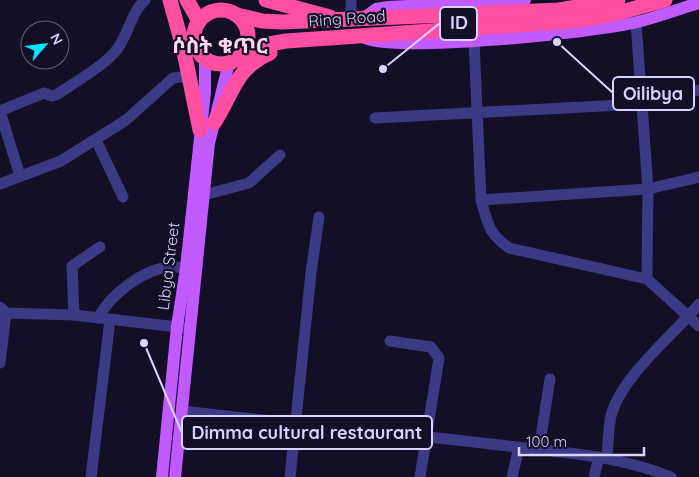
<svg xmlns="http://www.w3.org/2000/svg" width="699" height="477" viewBox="0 0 699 477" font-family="Quicksand,'Noto Sans Ethiopic',sans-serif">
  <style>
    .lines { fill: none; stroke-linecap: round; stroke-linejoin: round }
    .minor { stroke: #3d3a85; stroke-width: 11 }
    .major { stroke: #c25bff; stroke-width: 12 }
    .highway { stroke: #ff4fa3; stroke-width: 15 }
    .labels { text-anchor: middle; stroke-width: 4.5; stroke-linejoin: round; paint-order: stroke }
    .street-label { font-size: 16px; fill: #d9d4ff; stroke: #130f26 }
    .district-label { font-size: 21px; font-weight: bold; fill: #ffd6f0; stroke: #130f26 }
    .leader { fill: none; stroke: #d9d4ff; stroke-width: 2 }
    .callout-dot { fill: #d9d4ff; stroke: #130f26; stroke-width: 2 }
    .callout { fill: #130f26; stroke: #d9d4ff; stroke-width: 2 }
    .callout-label { font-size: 18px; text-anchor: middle; font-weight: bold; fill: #d9d4ff }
  </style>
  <rect width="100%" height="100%" fill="#130f26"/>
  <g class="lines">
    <g class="minor">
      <path d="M351,0v20"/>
      <path d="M636,22l12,167 -1,90"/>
      <path d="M474,41l7,159c7,24 7,33 28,48l138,31 52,47"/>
      <path d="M0,111l44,-18 8,3 6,-2c17,-12 43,-26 56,-41 15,-16 15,-38 31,-53"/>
      <path d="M0,111l20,65"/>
      <path d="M375,118l265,-14 59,-14"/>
      <path d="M96,140l27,57"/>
      <path d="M0,184l61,-23 65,-41 47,-42 16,-2"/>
      <path d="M204,195l45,-12 31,-28"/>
      <path d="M481,200l167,-11 51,-12"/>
      <path d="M0,307l6,6 68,2 112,13"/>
      <path d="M74,315l-2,-49 28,-19"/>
      <path d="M98,318c12,-23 45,-49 72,-51 5,-1 11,1 16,1"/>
      <path d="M390,341l41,6 8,11 -19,119"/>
      <path d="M0,363l6,-50"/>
      <path d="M183,411c105,13 211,21 317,34 57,7 117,10 171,32"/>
      <path d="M539,449l11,-70"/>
      <path d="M607,458c1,-13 1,-28 4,-42 10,-40 63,-81 88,-112"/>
      <path d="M91,477l19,-157"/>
      <path d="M290,477l21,-204 8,-56"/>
      <path d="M512,477l7,-30"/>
      <path d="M594,477l5,-20"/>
    </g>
    <g class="major">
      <path d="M361,20l15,-11 12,-2 137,-7"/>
      <path d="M363,37c27,17 235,-5 274,-15 21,-5 41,-13 62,-19"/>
      <path d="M162,477l15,-150 9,-59 19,-176v-33"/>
      <path d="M175,477l34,-334 20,-80"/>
    </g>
    <g class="highway">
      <path d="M170,0l13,47 17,83"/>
      <path d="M187,0l12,21"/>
      <path d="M266,0l64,17"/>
      <circle cx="221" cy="37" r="27"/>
      <path d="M237,15l25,6 20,1 277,-12 59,-10"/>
      <path d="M242,55l22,-10 22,-4 289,-20 39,-7 51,-14"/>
      <path d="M214,123c19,-29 21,-55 56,-70"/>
    </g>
  </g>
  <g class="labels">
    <g class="street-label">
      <text transform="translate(347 18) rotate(-4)" y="6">Ring Road</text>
      <text transform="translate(168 266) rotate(-83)" y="6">Libya Street</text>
    </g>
    <g class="district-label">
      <text x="220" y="53">ሶስት ቁጥር</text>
    </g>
  </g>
  <path class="leader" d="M383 69L440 23M557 42L613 93M144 343L182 433"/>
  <g class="callout-dot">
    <circle cx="383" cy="69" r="5"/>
    <circle cx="557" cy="42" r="5"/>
    <circle cx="144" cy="343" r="5"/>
  </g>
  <g class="callout">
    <rect x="440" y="7" width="37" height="33" rx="5"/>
    <rect x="613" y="77" width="81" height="33" rx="5"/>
    <rect x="182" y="416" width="250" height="33" rx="5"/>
  </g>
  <g class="callout-label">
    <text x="459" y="29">ID</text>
    <text x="653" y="100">Oilibya</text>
    <text x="307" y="439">Dimma cultural restaurant</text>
  </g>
  <g transform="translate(45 45) rotate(62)"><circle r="24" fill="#130f26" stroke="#625e7d"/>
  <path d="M0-4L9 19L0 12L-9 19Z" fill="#00e5ff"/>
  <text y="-8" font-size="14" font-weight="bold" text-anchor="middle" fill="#d9d4ff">N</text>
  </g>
  <path d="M519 447v8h125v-8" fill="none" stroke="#d9d4ff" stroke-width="2.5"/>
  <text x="526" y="447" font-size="15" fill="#d9d4ff" stroke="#130f26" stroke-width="4" paint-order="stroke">100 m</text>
</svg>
